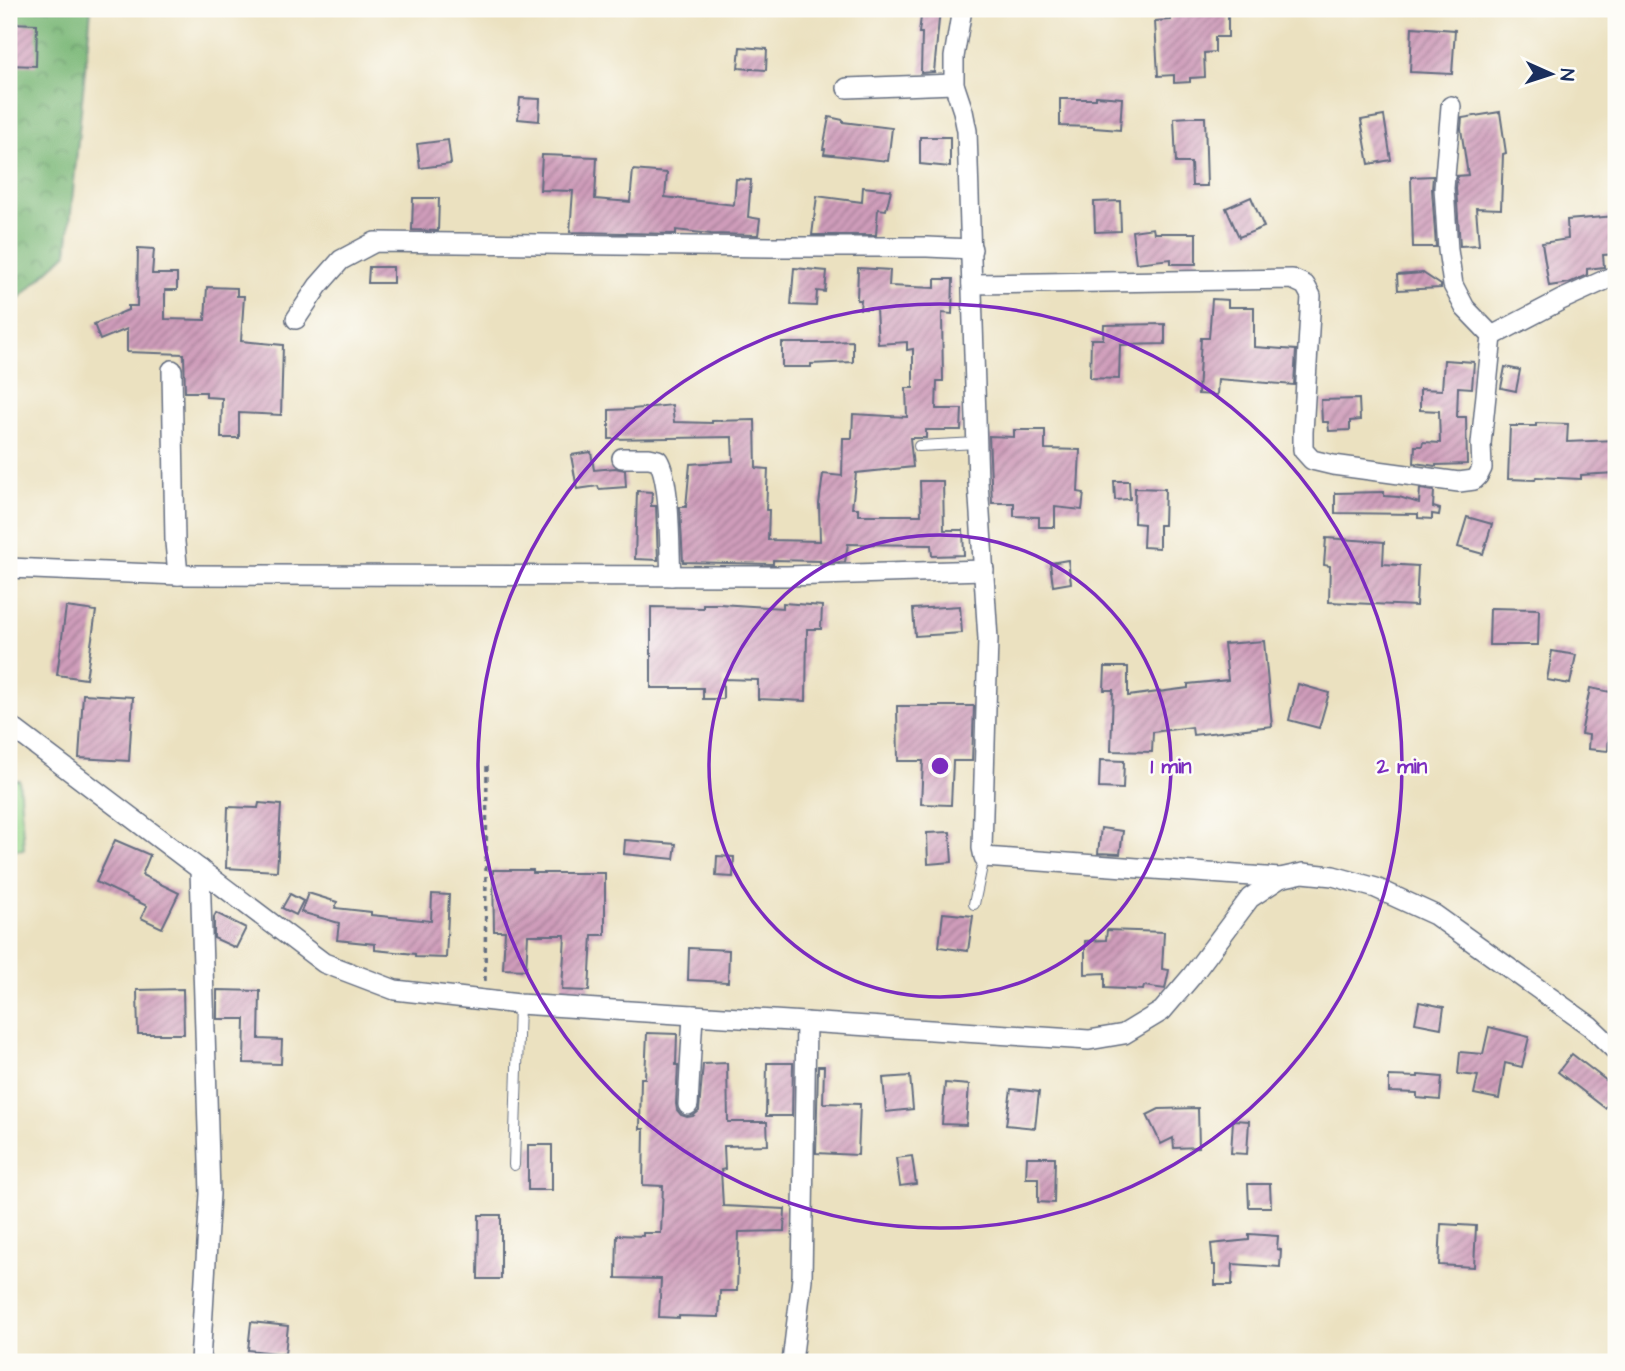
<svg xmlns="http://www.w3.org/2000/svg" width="1625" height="1371" viewBox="0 0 1625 1371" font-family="'Architects Daughter',sans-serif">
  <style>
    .forest { fill: url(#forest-crowns); stroke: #4b746b; stroke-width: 2 }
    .pitch { fill: #9ad78c; stroke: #5a8375; stroke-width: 2 }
    .building { fill: url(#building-hatch) }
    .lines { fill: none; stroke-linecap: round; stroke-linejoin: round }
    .service-casing { stroke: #646d80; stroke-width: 12 }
    .minor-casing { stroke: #646d80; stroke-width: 22 }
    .path { stroke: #646d80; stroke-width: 3.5; stroke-dasharray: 5 5; stroke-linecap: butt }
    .service { stroke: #fff; stroke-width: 10 }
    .minor { stroke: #fff; stroke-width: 19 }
    .ring { fill: none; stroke: #7b2cbf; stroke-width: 3.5 }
    .centre { fill: #7b2cbf; stroke: #fdfcf7; stroke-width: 3.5 }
    .ring-label { font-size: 21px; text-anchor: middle; font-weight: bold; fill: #7b2cbf; stroke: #fdfcf7; stroke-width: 5; stroke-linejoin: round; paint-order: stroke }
  </style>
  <defs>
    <pattern id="forest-crowns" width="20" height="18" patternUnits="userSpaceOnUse" patternTransform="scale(1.75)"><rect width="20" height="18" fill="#7bb878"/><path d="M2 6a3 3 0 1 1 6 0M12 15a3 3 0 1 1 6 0" fill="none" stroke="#649666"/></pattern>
    <pattern id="building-hatch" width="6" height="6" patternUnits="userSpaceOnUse" patternTransform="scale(1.75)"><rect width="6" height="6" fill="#cf9cba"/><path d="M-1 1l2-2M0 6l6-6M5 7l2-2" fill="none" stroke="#a7809a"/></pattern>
  </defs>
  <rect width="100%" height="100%" fill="#fdfcf7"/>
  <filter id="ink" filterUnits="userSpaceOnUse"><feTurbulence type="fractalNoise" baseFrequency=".0143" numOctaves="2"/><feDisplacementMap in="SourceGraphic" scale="14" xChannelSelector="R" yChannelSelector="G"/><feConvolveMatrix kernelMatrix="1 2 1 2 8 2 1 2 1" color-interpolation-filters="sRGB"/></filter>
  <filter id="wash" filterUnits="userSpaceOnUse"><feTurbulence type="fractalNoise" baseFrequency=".00686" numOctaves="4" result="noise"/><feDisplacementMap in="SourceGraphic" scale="28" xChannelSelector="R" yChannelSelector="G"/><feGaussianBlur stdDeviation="1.57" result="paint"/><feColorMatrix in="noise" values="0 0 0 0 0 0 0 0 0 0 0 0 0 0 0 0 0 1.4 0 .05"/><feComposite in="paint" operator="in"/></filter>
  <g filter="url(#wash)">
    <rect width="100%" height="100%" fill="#ebe1c0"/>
    <path class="forest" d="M9,9h82l-24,244 -58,55z"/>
    <path class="pitch" d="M9,780h10l5,69 -15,1z"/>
    <g id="blocks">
      <g class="building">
        <path d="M922,9h18l-6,63 -13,1 1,-40h-3z"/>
        <path d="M1170,9h58v28h-13v15l-11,1 1,24 -15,1v4l-16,1v-8l-16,1 -3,-55 16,-1z"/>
        <path d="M9,23l28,1 -1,42 -27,-1z"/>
        <path d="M1412,27l43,3 -3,44 -42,-2z"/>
        <path d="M740,47l27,2 -1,21 -28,-2z"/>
        <path d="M1096,96l26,2 -2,32 -26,-2v-1l-34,-1v-27h36z"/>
        <path d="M520,98l20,1 -1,22 -21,-2z"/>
        <path d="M1500,112l6,41 -3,1 -2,55 -25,-1 3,37 -19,1 -4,-58 1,-12 11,-1 -7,-46 1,-11z"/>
        <path d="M1384,116l7,44 -22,4 -8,-44z"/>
        <path d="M829,117l14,3v2l49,6 -4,33 -64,-7 1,-5h-2z"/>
        <path d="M1191,117h14l2,69h-15l-1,-23h-15l-2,-45z"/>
        <path d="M920,137h30v30l-30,-3z"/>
        <path d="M448,140l3,24 -31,4 -3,-24z"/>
        <path d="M542,155l55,2 -2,42 35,3 3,-32 34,3 -2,24 69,8 2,-26 15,1 -3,37 12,2 -2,16 -47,-1 -35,-4v4l-106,-2 3,-41 -33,-1z"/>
        <path d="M1433,176l-1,13 4,58h-23l-2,-70z"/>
        <path d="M863,187l28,3 -5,20 -8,-1 -2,26h-64l5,-39 45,6z"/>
        <path d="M1251,197l13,30 -25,10 -13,-29z"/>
        <path d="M413,198h26l-1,33 -26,-1z"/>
        <path d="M1120,201l1,30 -26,1 -1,-30z"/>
        <path d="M1616,216v38l-13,1 1,12 -17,2v6l-18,8 -20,3 -7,-43 26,-4 -1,-19z"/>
        <path d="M1153,228l1,5h42v31h-25v-5l-35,4 -4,-32z"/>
        <path d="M138,248l16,1 -2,25h25v16h-12v29l40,1 2,-33 30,1v8h7l-3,45 42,4 -2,70 -42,-2v25h-18l1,-40 -16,-1v-5h-21l-1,-38 -57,-2v-23l-27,11 -6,-16 34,-14v-4h9z"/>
        <path d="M369,267h24v16h-25z"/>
        <path d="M794,268l33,3 -2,21 -8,-1 -1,15 -25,-1z"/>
        <path d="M858,268l32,2 -1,16 46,2v-9h18l-1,35 -10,-1 1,68h-6l-1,28h26l-1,21h-35v8h-16l3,29 -57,6 -4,35h6v7h63l-1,-34h23l1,49h19l1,25 -32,1 -1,-11 -83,-1 -3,18 -25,1v-2l-47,-1v4l-90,-2 -3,-55h6l4,-43 43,-3 -1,-24 -123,2v-29l24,-1 39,-4 2,17 38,1v-2l43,-1 1,48 12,1 -2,41h3l-1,30 52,1 -1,-37 4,-30 19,2 1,-38h9l1,-24 54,3 -1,-29h7v-39l-6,1v-8l-29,2 -2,-35h-16l1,-9h-4z"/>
        <path d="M1423,273l18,12v3l-43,2 -1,-15z"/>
        <path d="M1212,299l16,1v7h26v40l42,3 -2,35 -76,-6 -1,16 -19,-1 3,-56h8z"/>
        <path d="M1165,324v20l-45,1 -1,34 -29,-1 1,-39h12l1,-14z"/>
        <path d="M853,341v21l-42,2v3h-29v-24h46v-1z"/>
        <path d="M1444,360l30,2 -2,26 -14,-1 -1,30h9l1,47 -31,1v1l-22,-3 1,-17h7l1,-4 17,1 -1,-32 -19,-1v-21l22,1z"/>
        <path d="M1505,367l15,3 -4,21 -15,-3z"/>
        <path d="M1359,399l1,21 -10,1v9l-21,1 -1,-9h-6l-1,-22z"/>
        <path d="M1536,423l32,1 -1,18 49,-2v33l-35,2v4l-45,-2 -1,3 -27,-1 2,-53h26z"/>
        <path d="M1014,430h31v19l35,1 -2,42 6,1 -2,17 -27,-3v20h-16v-10l-25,-1v-13h-22l-3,-67 25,1z"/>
        <path d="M591,452l3,18 21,-2 10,2 1,17 -27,2 -1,-3 -21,3 -6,-34z"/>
        <path d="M1114,481h15l1,18 -15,1z"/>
        <path d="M1135,488l30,1 -1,36h-5v23l-16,-1 1,-23 -10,-1z"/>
        <path d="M1420,489l14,2 -1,16 7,2 -1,6 -7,-1v5l-14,-1v-4l-83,-1v-20l49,-1v4l15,1 20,6z"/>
        <path d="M637,491l15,1 -1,14h5l2,54 -23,-1z"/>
        <path d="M1467,517l25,7 -9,30 -25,-7z"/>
        <path d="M1326,538l58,4 -1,22 35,2 -2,40 -87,-4 1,-36 -6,-1z"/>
        <path d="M1068,560l3,23 -18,3 -3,-23z"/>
        <path d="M783,603l39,3 -1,23h-14l-1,72 -48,-2v-19l-35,-1v20h-20v-11h-52v-81l52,1v-4h16l64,4z"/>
        <path d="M960,606l2,27 -47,3 -2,-27z"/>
        <path d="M66,607l30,4 -10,68 -29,-4z"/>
        <path d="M1490,608l49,1 -1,36h-49z"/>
        <path d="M1264,641l8,85 -79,9 -1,-8 -39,5 -1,20 -41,-1 2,-61h-9l1,-23h23v29l60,-8v-4l40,-4 -4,-36z"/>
        <path d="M1552,651l24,4 -6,29 -23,-4z"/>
        <path d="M1298,684l31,9 -10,35 -30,-8z"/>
        <path d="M1590,688l26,5v31l-6,-1 -2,28 -20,-2 1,-14 -8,-1z"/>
        <path d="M83,694l50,3 -4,64 -50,-3z"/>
        <path d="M897,706h77l-2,55h-19l-2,44 -30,-1 2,-43h-25z"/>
        <path d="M1100,760l24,1 -1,28 -24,-1z"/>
        <path d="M259,803l22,2 -4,66 -51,-3 2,-61 30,1z"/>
        <path d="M1101,828l22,3 -3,23 -22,-1z"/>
        <path d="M950,832l2,30 -24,2 -1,-31z"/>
        <path d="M115,840l35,15 -8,20 37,18 -17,35 -21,-10 6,-12 -51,-24z"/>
        <path d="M625,840l51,4 -2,15 -50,-5z"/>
        <path d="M717,856l17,1 -1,20 -17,-1z"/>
        <path d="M493,870h40v3h72v62h-13l-3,56 -27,-1 3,-55h-37l-2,35 -23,-1 2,-38h-11z"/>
        <path d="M308,893l29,9 -2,6 36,4v3l60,6 1,-27 17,1 -3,63 -31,-1v-3l-40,-4v-6l-38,-4 2,-17 -38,-11z"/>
        <path d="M290,894l13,7 -7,14 -14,-7z"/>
        <path d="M216,913l30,15 -10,20 -22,-10v-21z"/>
        <path d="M943,913l30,3 -5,35 -29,-4z"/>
        <path d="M1107,930l57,2 -2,37 7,1 -4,19 -21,-3 -1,4 -38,-2v-15l-20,1v-33l21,-1z"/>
        <path d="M689,948l40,2 -1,32 -40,-2z"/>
        <path d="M183,989l1,45h-46l-1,-44z"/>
        <path d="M217,990l43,1 -1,48 23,1 -1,24 -37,-1 1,-44h-28z"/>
        <path d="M1419,1002l25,5 -3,21 -26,-5z"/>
        <path d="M1489,1027l40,10 -7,30 -17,-4 -6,36 -25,-5 4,-18 -20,-2 2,-22 23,2z"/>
        <path d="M647,1033l30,1 -1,31h2l-2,39 1,6 4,5 6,2 6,-1 6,-5 4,-47 24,-1 1,59h39l1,23 -44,1 1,23 -4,1 2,36 62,3 -1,22 -45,1 -2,59h-17l-1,26 -40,-1v2l-20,-1 2,-38 -45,-1 1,-43 26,1v-3h18l2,-47 -20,-1 1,-56h-4l1,-51h4z"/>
        <path d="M1572,1054l44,34v5l-11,15 -47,-36z"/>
        <path d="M767,1063h26l-1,53h-26z"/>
        <path d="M818,1066h6l-1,37 37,1 -2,51 -42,-2z"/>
        <path d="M1418,1075l24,2 -2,23 -23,-2v-5l-28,-1v-16l29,1z"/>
        <path d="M910,1076l3,33 -27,3 -3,-34z"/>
        <path d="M945,1083l24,2 -3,40 -24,-1z"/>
        <path d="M1011,1089l28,3 -4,36 -29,-3z"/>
        <path d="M1198,1108l1,39 -25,1 -1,-10 -12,6 -14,-29 12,-6z"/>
        <path d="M1233,1120l16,1 -2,33 -16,-1z"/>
        <rect x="528" y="1145" width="24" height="45"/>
        <path d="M912,1156l4,28 -16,2 -4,-28z"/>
        <path d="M1027,1157h28l-1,46 -16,-1v-24h-12z"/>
        <path d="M1248,1184h22l1,23h-22z"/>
        <path d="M479,1215h22v64h-23z"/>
        <path d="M1441,1224l35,2 -2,41 -35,-2z"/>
        <path d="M1249,1234l29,2 -1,13 4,1 -1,17 -47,-3 -1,21h-17v-20h-2l-2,-21 38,-4z"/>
        <path d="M251,1322l37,4 -3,28 -37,-4z"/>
      </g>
    </g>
  </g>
  <g filter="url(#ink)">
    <use href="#blocks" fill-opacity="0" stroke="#646d80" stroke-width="2"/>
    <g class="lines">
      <g class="service-casing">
        <g id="service">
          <path d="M919,446l58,-3"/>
          <path d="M974,904l10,-47"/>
          <path d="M514,1165l5,-161"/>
        </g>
      </g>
      <g class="minor-casing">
        <g id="minor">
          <path d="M962,9l-8,48v27l9,27 4,20 11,351 10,157 -6,209 2,9 296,21"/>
          <path d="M847,88l107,-4"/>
          <path d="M972,284l320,-5 13,6 6,11 -8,136v18l9,10 21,5 126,17 15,-2 4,-4 4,-8 -1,-24 11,-108 -27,-28 -12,-23 -5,-35 -4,-62 7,-82"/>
          <path d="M296,319l22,-33 23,-26 34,-18 395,5h157l45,2"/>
          <path d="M1492,336l69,-36 55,-25"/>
          <path d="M622,458h27l9,2c13,21 11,89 13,116"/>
          <path d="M9,568l169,7 -3,-33 -3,-172"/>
          <path d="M178,575l609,1 197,-6"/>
          <path d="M9,725l315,238 71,27 124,14 570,36 35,-6 38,-23 29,-34 59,-79 30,-20 23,-5 30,3 43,12 59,27 155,111 26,25"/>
          <path d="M200,869l10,325 -10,168"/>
          <path d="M688,1105l5,-90"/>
          <path d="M792,1362l10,-83 4,-257"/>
        </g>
      </g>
      <path class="path" d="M485,981l2,-215"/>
      <use href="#service" class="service"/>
      <use href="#minor" class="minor"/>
    </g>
  </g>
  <g class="ring">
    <circle cx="940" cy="766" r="231"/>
    <circle cx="940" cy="766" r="462"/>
  </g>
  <circle cx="940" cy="766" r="10" class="centre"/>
  <g class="ring-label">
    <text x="1171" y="773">1 min</text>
    <text x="1402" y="773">2 min</text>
  </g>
  <rect width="1625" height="1371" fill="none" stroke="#fdfcf7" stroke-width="35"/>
  <g transform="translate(1551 74) rotate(93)" stroke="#fdfcf7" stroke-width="5" paint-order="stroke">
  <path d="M0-5L12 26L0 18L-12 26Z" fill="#1b2f5e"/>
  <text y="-10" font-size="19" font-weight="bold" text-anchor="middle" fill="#1b2f5e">N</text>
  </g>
</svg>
